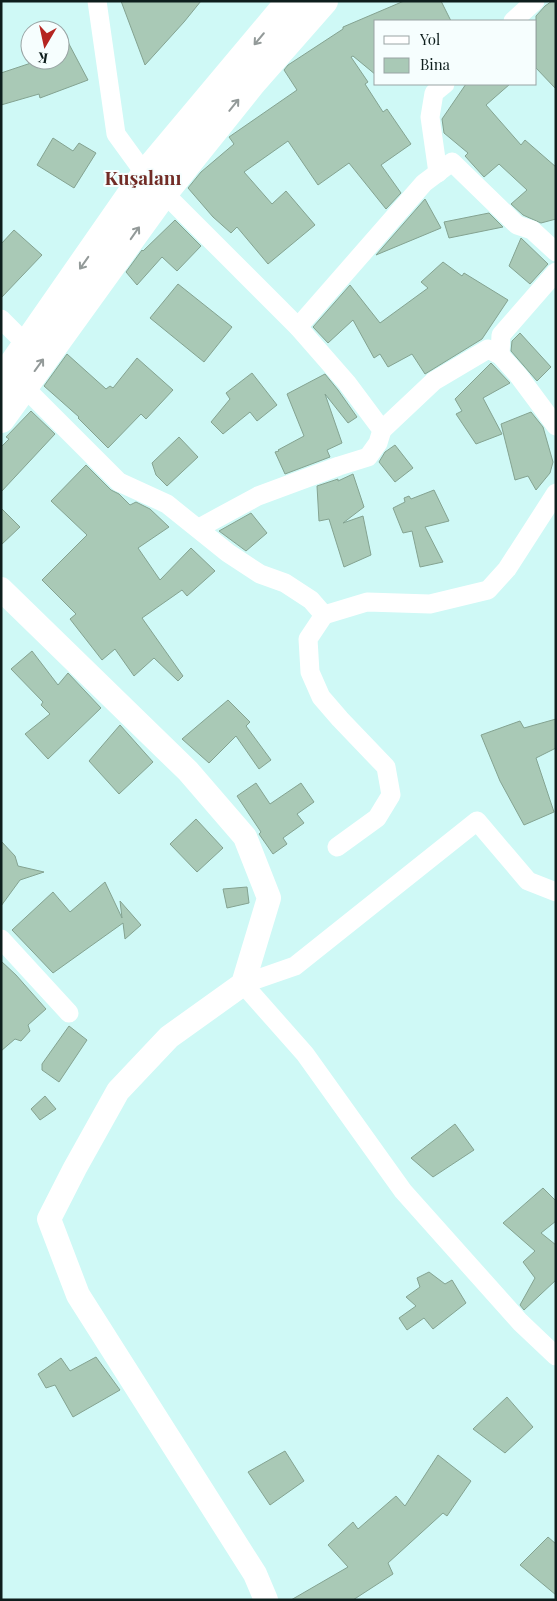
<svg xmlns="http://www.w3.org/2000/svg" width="557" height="1601" viewBox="0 0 557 1601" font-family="'Playfair Display',serif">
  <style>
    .building { fill: #a9c9b6; stroke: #84a391 }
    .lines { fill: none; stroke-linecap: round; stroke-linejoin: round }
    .minor { stroke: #fff; stroke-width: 19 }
    .tertiary { stroke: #fff; stroke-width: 24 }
    .trunk { stroke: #fff; stroke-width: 28 }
    .oneway { stroke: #939a99 }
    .labels { text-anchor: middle; stroke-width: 4; stroke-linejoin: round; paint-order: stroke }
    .quarter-label { font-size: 19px; font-weight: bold; fill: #722c26; stroke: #f6fefe }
  </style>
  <rect width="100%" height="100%" fill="#cff9f6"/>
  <g class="building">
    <path d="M121,1h80l-17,21 -39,43z"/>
    <path d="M404,1h37l10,20h-75v54l-23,-19 -2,1 17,25 -3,2 18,28 4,-3 24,35 -30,21 20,28 -15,16 -37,-46 -31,22 -30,-44 -44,31 28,32 14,-13 29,34 -47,39 -31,-37 -6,6 -18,-16 -25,-29 13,-16 33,-28 -5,-7 68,-47 -13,-20 4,-5 55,-36v-2z"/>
    <path d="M552,1h4v88l-20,-21v-52l9,-10z"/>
    <path d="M60,27l28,53 -48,18 -1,-4 -38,11v-32l30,-10v-3h29z"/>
    <path d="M466,84h44l-24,21 35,40 4,-5 31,27v52l-15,4 -18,-8 -12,-11 16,-14 -28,-26 -15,13 -19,-21 3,-3 -24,-20 -2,-14z"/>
    <path d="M53,138l20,13 6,-8 17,10 -22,35 -37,-23z"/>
    <path d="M425,199l16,29 -65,27z"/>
    <path d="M489,213l14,14 -54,11 -5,-16z"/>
    <path d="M175,220l26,26 -24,25 -15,-14 -25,28 -11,-13 16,-22 1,1z"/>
    <path d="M14,230l28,25 -41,43v-54z"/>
    <path d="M521,238l27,26 -18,20 -21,-18z"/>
    <path d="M443,262l19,14 2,-3 44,27 -26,39 -57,35 -13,-20 -24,13 -8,-13 -6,4 -21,-38 -25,23 -15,-16 37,-42 30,38 48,-35 -7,-6z"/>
    <path d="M178,284l54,43 -28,35 -54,-44z"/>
    <path d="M520,333l31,34 -14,14 -26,-30 1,-10z"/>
    <path d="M67,354l39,35 4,-3 3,2 24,-30 36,32 -27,29 -5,-5 -33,34 -30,-30 1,-1 -35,-31z"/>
    <path d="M491,363l19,20 -27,15 19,36 -26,10 -20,-30 6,-3 -7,-12z"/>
    <path d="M252,373l25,32 -20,16 -7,-9 -27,22 -12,-12 19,-23 -4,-6z"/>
    <path d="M325,374l13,16 19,27 -9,6 -23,-29 17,49 -15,7 3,7 -45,17 -10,-22 4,-1 -1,-1 26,-14 -17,-42z"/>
    <path d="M31,411l24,23 -54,58v-45l8,-8 -3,-2z"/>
    <path d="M531,412l12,15 10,35 -3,11 -14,17 -8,-14 -13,4 -14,-56z"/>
    <path d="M179,437l19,20 -31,29 -11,-11 -4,-12z"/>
    <path d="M395,445l18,23 -18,14 -16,-20 6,-10z"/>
    <path d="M86,465l25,25 8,4 11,11 6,-3 14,7 19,18 -31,21 22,32 31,-32 24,23 -28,25 -5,-6 -40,28 41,58 -5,5 -24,-23 -20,18 -19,-27 -13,11 -32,-41 6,-5 -34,-34 45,-45 -36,-34z"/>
    <path d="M353,474l11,33 -21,16 20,-7 8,39 -27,12 -15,-48 -10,2 -2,-35 21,-7v2z"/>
    <path d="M434,490l15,31 -24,6 18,35 -23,5 -8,-36 -9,2 -10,-25 12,-6 -1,-4 5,-2 2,3z"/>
    <path d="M1,508l19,19 -19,18z"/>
    <path d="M251,513l16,20 -21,18 -27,-20z"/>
    <path d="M32,651l26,34 10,-12 33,35 -53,51 -23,-25 25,-20 -9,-9 2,-3 -32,-33z"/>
    <path d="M228,700l22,22 -4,4 25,34 -12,9 -23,-33 -27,27 -27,-24z"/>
    <path d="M556,719v29l-20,10 18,54 -30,13 -24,-44 -19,-46 39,-14 4,7z"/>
    <path d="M120,725l33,37 -34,32 -30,-33z"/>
    <path d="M256,783l14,21 31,-21 13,19 -17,12 7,9 -21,15 4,6 -14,10 -14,-20 2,-2 -24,-36z"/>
    <path d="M196,819l27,29 -26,24 -27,-28z"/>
    <path d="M1,841l14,15 3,10 26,6 -24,8 -19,26z"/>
    <path d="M105,882l17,36 -2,-17 21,24 -16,14 -2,-16 -70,50 -41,-43 41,-38 17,20z"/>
    <path d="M247,887l2,16 -22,5 -4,-19z"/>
    <path d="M1,961l15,14 30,34 -18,16 2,6 -9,10 -6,-2 -14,12z"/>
    <path d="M69,1026l18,14 -28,42 -17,-12v-6z"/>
    <path d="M45,1096l11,13 -16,11 -9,-11z"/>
    <path d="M455,1124l19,26 -41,27 -22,-19z"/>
    <path d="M543,1188l13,13v20l-15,12 15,12v35l-32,30 -4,-5 15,-27 -12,-16 12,-11 -32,-28z"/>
    <path d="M429,1272l16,12 7,-4 14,23 -33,26 -9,-11 -17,12 -8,-12 17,-12 -10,-9 14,-10 -3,-9z"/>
    <path d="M96,1357l24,33 -47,27 -18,-32 -9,3 -8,-14 23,-16 9,13z"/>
    <path d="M507,1397l26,30 -28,26 -32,-24z"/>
    <path d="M285,1451l19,30 -34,24 -22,-33z"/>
    <path d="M438,1455l33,26 -24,35 -4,-3 -55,50 5,11 -40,26h-62l57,-33 -20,-22 25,-23 5,7 38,-33 9,10z"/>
    <path d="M548,1537l8,7v51l-36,-30z"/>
  </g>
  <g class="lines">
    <g class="minor">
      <path d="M97,1l19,133 29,40 153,153 49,56 35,47 -4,13 -10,14 -29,9 -81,30 -59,32"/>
      <path d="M513,21l22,-20"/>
      <path d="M438,173l-8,-56 4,-24 11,-9"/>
      <path d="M1,319l26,26"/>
      <path d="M298,327l126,-144 28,-21 65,63 15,5 24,22"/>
      <path d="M500,355l1,-20 55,-63"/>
      <path d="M17,380l102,102 48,22 61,49 32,21 25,9 26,17 13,15"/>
      <path d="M382,430l52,-49 54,-32 12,6 18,20 38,51"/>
      <path d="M337,847l40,-29 14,-23 -5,-28 -46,-48 -19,-22 -11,-25 -2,-33 16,-24 43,-13 63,2 58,-14 19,-21 49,-76"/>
      <path d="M556,892l-28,-11 -51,-60 -182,145 -52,18 62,70 98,137 117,131 36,34"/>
      <path d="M1,939l68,74"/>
    </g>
    <path class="tertiary" d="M1,589l187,182 57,66 24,61 -26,86 -74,53 -51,54 -43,77 -26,51 29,76 177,279 11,26"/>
    <g class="trunk">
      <path d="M1,381l144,-207 145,-173"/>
      <path d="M1,419l163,-226 88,-110 72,-82"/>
    </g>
  </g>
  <defs><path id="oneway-shaft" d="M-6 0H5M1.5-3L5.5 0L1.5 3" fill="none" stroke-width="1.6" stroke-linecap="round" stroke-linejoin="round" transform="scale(1.25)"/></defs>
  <g class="oneway">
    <use href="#oneway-shaft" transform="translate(259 39) rotate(130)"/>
    <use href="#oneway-shaft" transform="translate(234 105) rotate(-51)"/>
    <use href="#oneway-shaft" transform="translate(135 233) rotate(-55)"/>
    <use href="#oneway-shaft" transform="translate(84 263) rotate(125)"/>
    <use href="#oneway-shaft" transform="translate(39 365) rotate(-54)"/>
  </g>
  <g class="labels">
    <g class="quarter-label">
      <text x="143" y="185">Kuşalanı</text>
    </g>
  </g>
  <rect width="557" height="1601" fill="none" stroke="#0e1e1d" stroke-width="5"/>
  <rect x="374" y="20" width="162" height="65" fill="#f6fefe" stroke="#99a4a4"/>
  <rect x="384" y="36" width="25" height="8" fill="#ffffff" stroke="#99a4a4"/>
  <text x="420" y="45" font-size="15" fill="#0e1e1d">Yol</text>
  <rect x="384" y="58" width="25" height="15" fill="#a9c9b6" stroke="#99a4a4"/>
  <text x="420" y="70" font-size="15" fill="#0e1e1d">Bina</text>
  <g transform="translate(45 45) rotate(189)"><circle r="24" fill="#f6fefe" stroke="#99a4a4"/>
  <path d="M0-4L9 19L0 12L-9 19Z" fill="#b52521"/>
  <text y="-8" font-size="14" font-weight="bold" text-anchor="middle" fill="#0e1e1d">K</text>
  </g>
</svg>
